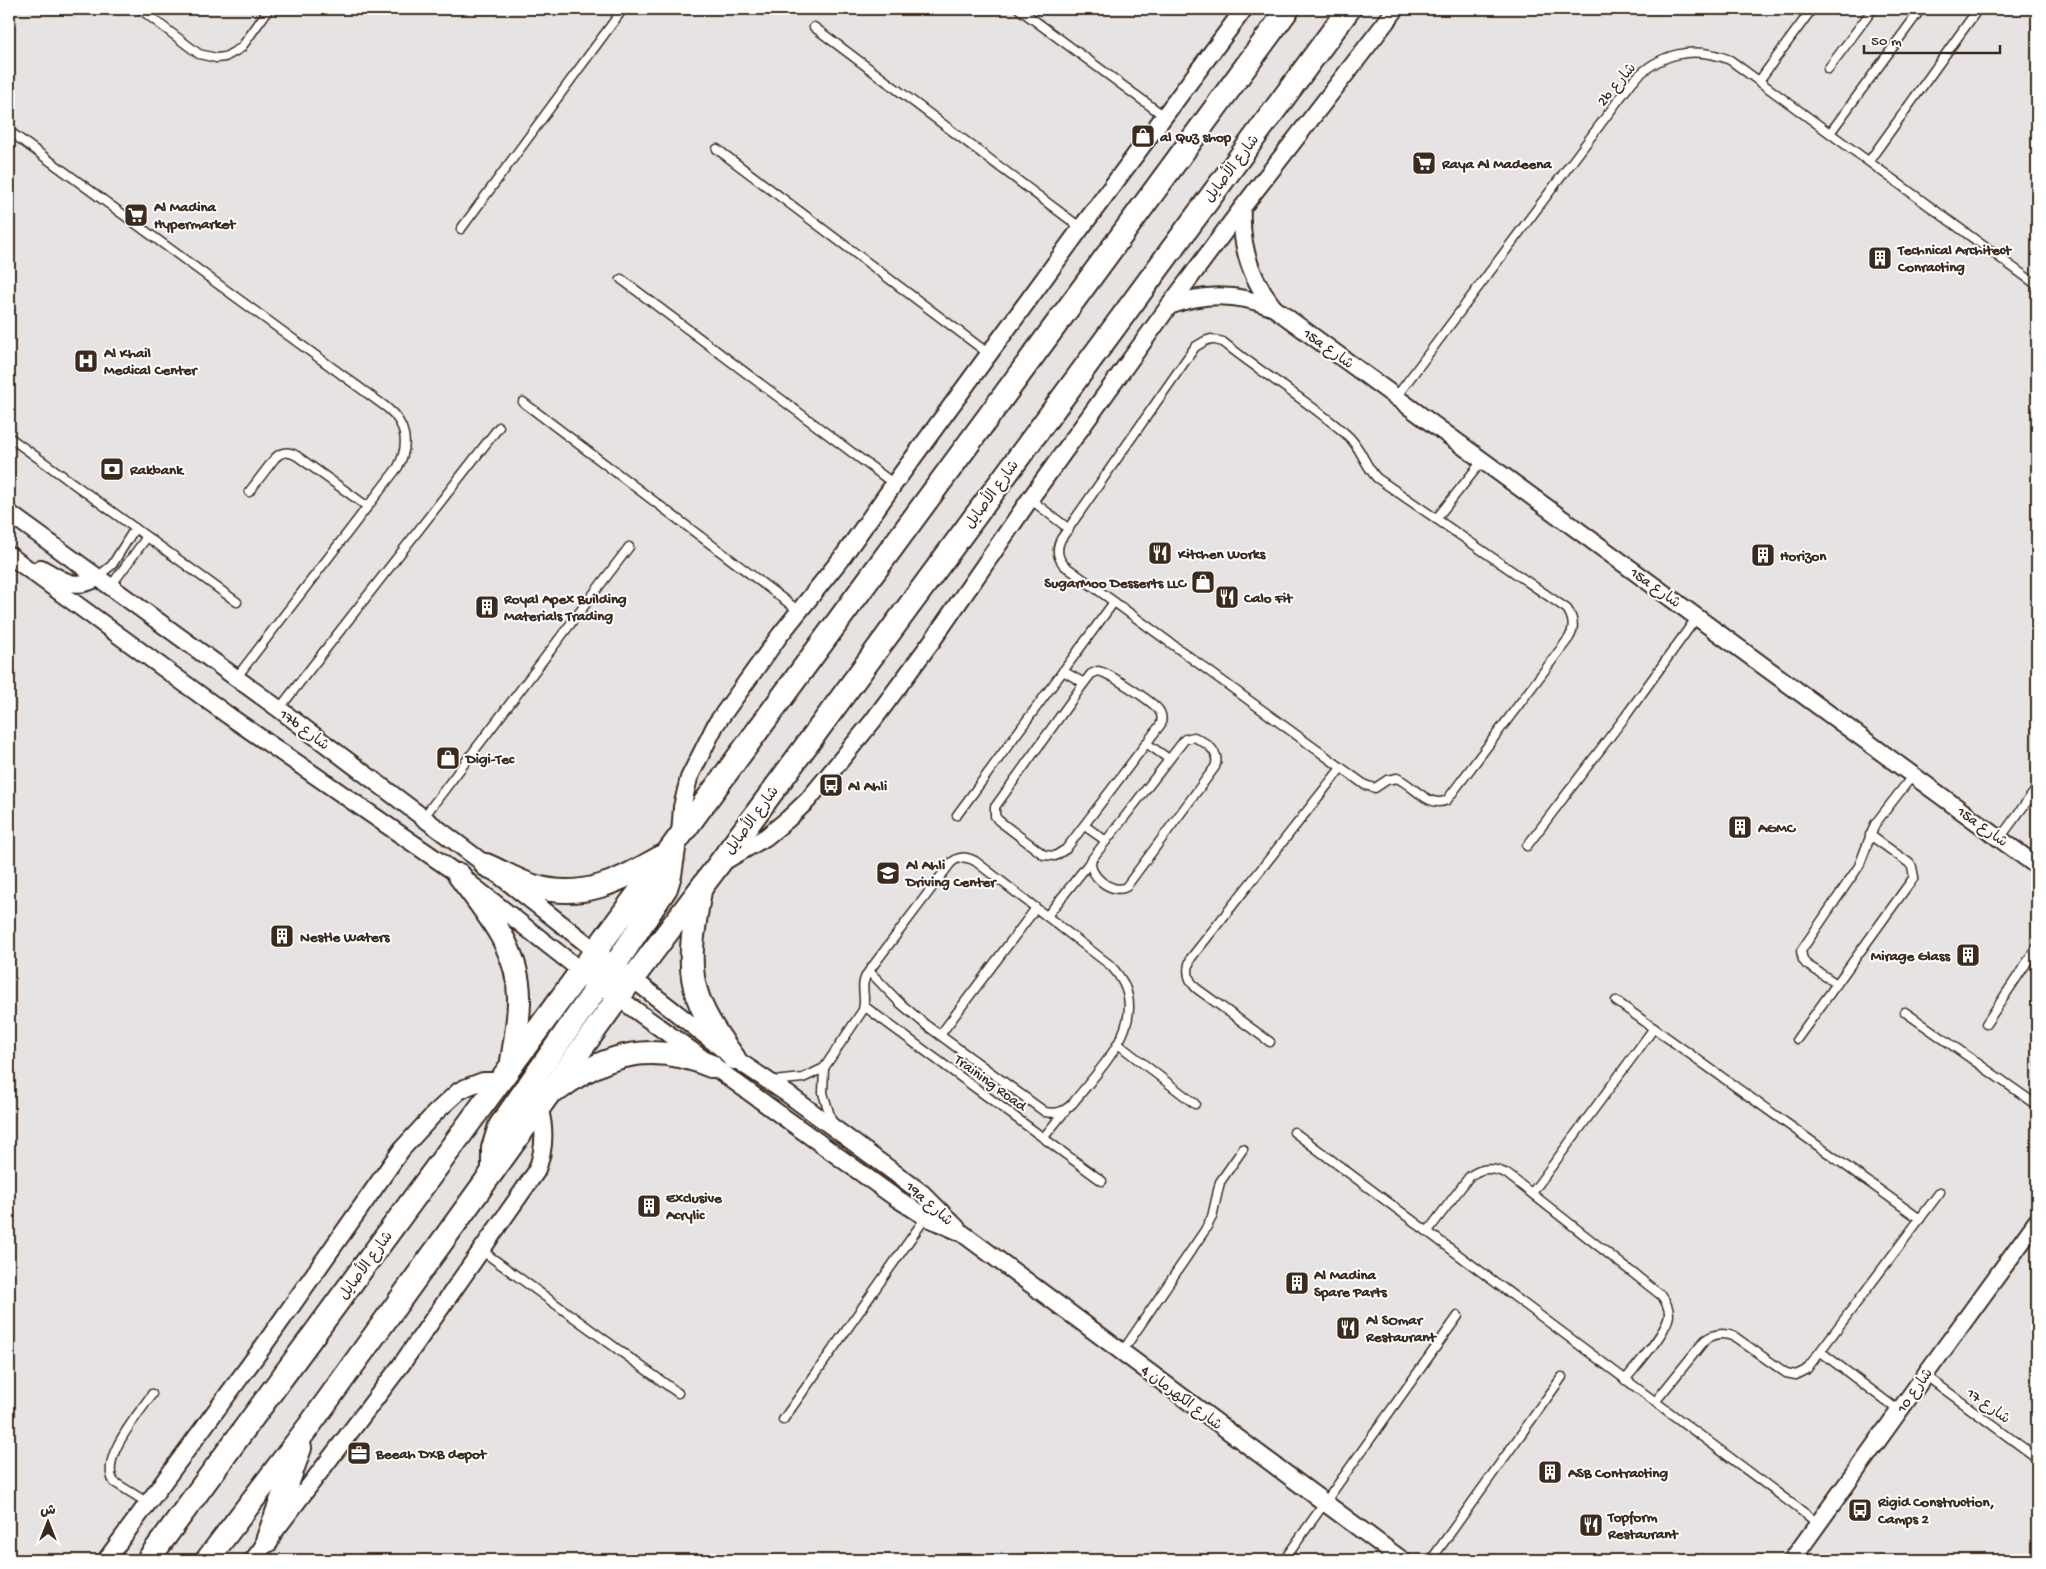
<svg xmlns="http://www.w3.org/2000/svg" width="2046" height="1569" viewBox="0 0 2046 1569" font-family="'Gochi Hand','Playpen Sans Arabic',sans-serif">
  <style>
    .built { fill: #e6e3e2 }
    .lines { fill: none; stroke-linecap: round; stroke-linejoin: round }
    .lane-casing { stroke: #3b2a1e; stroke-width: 11 }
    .street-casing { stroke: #3b2a1e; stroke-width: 20 }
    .secondary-casing { stroke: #3b2a1e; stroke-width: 26 }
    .lane { stroke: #fff; stroke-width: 8 }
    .street { stroke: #fff; stroke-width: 16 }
    .secondary { stroke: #fff; stroke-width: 22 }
    .labels { text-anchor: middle; stroke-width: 4; stroke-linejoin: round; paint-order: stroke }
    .street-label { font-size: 15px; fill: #3b2a1e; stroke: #fff }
    .poi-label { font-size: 15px; font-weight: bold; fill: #3b2a1e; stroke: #fff; text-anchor: start }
  </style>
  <rect width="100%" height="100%" fill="#f3f2f2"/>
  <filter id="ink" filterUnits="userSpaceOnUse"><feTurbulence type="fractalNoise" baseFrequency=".02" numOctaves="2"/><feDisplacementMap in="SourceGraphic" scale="10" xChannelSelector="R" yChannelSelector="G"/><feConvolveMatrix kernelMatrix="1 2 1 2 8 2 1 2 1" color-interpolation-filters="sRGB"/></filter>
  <g filter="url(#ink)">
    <rect class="built" x="9" y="9" width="2028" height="1551"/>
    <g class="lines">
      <g class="lane-casing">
        <g id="lane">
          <path d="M140,9l59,45 17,4 9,-1 16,-9 28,-39"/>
          <path d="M1019,9l145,107"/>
          <path d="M814,27l267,201"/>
          <path d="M1828,69l45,-60"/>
          <path d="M1759,81l53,-72"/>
          <path d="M9,131l377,276c20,16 24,37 12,60l-162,211"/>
          <path d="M1830,133l91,-124"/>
          <path d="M717,149l272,205"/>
          <path d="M1869,161l109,-152"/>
          <path d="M461,229l162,-220"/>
          <path d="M621,279l273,205"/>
          <path d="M1211,339l12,3c40,32 85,59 124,93 14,12 17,30 30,43l190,131c7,10 8,19 2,29l-122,162c-18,9 -34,-15 -50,-22l-10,2 -12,8 -10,-3 -300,-219c-8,-8 -9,-17 -4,-27l134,-192 10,-6z"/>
          <path d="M1396,397l236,-315c27,-29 61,-37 98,-22l307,225"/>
          <path d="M523,402l276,209"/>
          <path d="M9,437l228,165"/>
          <path d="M249,492l26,-34c7,-7 14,-7 22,-2l71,51"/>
          <path d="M1030,499l39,30"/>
          <path d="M1436,519l47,-59"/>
          <path d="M97,577l15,-12 23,-37"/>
          <path d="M110,587l37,-50"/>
          <path d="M1063,671l21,12"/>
          <path d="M1098,671c10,1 53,30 60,38 4,5 4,9 3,15l-95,125 -11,7 -11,-1 -46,-35 -3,-4v-9l89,-124 7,-9z"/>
          <path d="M279,709l220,-282"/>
          <path d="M1194,737c13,6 27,15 21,30l-89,120c-14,8 -40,-13 -34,-28l90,-116 3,-4z"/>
          <path d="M1146,743l23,16"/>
          <path d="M957,815l157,-213"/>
          <path d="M423,818l206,-271"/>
          <path d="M1085,826l21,15"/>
          <path d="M2000,838l37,-50"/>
          <path d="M1527,846l98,-129 72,-100"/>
          <path d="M1047,916l43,-54"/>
          <path d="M1837,984l-31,-20 -3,-4 -2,-9 58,-85 16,-42 38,-49"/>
          <path d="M1616,1001l304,218"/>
          <path d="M864,1006l238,175"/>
          <path d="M1905,1012l132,93"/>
          <path d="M1986,1024l51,-77"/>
          <path d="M940,1035l96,-127"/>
          <path d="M1797,1039l117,-162 -2,-10 -3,-4 -39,-28"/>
          <path d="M1270,1042l-74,-54c-9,-9 -10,-18 -5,-30l150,-190"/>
          <path d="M1118,1044l77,60"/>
          <path d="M824,1068l-1,25 9,29"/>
          <path d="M773,1081l30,-3 21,-10 39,-58c4,-16 -5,-24 6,-39l81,-107c8,-8 15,-8 25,-3l135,104c48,49 -6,98 -37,138 -9,9 -16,11 -28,9l-119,-87 -26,-22 -31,-32"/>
          <path d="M1294,1132l525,392"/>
          <path d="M1044,1137l21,-26"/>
          <path d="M1532,1193l122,-165"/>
          <path d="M1428,1231l41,-54c12,-10 24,-10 38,-3l155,122c4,6 7,11 7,18 0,16 -33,52 -44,66"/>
          <path d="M481,1250l197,143"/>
          <path d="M1122,1352l83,-122 7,-13 8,-35 23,-33"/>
          <path d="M1821,1352l78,59"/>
          <path d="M1925,1375l112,83"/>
          <path d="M1655,1402l50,-62c10,-7 19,-8 30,-3l51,36 10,2 10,-5 134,-178"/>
          <path d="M783,1420l143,-203"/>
          <path d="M148,1503l-34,-21c-15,-24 25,-68 38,-88"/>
          <path d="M1284,1560l174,-244"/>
          <path d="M1431,1560l131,-183"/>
        </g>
      </g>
      <g class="street-casing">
        <g id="street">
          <path d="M1242,208c-2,38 8,70 32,100"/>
          <path d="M1169,306c36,-14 70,-13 105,2l763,558"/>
          <path d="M9,513l270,196 207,156 119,93"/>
          <path d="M9,555l220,161 230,159 130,102"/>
          <path d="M41,568c21,12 33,23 56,10"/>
          <path d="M680,835l2,-28 7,-29 27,-54 64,-89 64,-80 50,-71 187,-256 163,-219"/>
          <path d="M723,862l43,-25 22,-18 20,-19 64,-78 60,-81 98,-142 139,-193 73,-98 154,-199"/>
          <path d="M624,972l110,86 55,37 133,98 35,35"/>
          <path d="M609,991l284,205 33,21 36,16 440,327"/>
          <path d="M106,1560l156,-212 140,-199 33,-36 24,-22 8,-4 16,-6h17"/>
          <path d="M253,1560l148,-195 135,-193c9,-22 10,-42 3,-65"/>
          <path d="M1792,1560l133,-185 112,-154"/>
        </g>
      </g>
      <g class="secondary-casing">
        <g id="secondary">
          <path d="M486,865c16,7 31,16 47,21 50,15 86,-5 128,-29"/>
          <path d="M459,875c28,38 61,75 60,125 0,21 -4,41 -7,61"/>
          <path d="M700,891c-14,79 -15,102 34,167"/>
          <path d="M614,990l-2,-12 3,-13 51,-77 4,-13 4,-26"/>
          <path d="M559,1089c48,-37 95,-47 152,-23"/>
          <path d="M493,1171v-23l7,-22 92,-131 9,-25v-7l-5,-12"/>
          <path d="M267,1541l33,-93"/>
          <path d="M148,1560l1140,-1551"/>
          <path d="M207,1560l102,-134 309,-428 101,-134 630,-855"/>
        </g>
      </g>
      <use href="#lane" class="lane"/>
      <use href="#street" class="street"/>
      <use href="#secondary" class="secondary"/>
    </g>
  </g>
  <defs>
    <g id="shop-square" transform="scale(1.25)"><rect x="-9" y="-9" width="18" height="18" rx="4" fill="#3b2a1e" stroke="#fff"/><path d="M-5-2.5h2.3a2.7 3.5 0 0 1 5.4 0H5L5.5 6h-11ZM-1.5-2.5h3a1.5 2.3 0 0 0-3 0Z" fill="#fff"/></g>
    <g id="supermarket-square" transform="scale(1.25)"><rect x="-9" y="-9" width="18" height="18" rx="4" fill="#3b2a1e" stroke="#fff"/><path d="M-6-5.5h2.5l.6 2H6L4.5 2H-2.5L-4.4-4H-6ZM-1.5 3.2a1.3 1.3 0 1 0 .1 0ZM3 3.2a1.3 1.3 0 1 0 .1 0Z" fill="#fff"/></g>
    <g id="building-square" transform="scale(1.25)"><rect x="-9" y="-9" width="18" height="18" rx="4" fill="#3b2a1e" stroke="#fff"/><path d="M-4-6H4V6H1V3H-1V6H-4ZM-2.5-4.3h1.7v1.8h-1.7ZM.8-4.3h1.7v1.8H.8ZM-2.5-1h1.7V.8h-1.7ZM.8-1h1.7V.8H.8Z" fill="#fff"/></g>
    <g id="hospital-square" transform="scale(1.25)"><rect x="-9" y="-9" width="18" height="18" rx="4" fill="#3b2a1e" stroke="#fff"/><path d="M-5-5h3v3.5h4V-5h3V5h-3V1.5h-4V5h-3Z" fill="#fff"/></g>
    <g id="bank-square" transform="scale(1.25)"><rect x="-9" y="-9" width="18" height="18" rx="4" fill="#3b2a1e" stroke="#fff"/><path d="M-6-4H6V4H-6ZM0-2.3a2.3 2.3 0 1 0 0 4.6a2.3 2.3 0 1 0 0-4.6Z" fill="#fff"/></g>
    <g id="restaurant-square" transform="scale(1.25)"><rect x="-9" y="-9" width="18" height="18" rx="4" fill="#3b2a1e" stroke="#fff"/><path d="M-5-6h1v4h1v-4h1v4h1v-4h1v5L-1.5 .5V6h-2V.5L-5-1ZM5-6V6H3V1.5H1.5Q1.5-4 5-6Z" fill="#fff"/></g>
    <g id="bus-square" transform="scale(1.25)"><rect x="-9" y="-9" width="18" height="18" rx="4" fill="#3b2a1e" stroke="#fff"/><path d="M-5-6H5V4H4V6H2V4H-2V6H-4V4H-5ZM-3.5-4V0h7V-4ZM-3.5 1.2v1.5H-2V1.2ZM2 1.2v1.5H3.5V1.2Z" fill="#fff"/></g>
    <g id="school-square" transform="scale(1.25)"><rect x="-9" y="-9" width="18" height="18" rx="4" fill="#3b2a1e" stroke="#fff"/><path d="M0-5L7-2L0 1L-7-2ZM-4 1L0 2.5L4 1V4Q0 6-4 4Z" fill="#fff"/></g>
    <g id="office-square" transform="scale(1.25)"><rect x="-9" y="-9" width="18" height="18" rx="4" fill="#3b2a1e" stroke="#fff"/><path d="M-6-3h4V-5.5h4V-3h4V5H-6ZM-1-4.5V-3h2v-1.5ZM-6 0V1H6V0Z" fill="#fff"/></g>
  </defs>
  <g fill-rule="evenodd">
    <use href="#shop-square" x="1143" y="136"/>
    <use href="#supermarket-square" x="1424" y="163"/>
    <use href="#supermarket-square" x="136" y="215"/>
    <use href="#building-square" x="1880" y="258"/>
    <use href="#hospital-square" x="86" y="361"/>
    <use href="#bank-square" x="112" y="469"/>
    <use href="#restaurant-square" x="1160" y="553"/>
    <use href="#building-square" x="1763" y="555"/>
    <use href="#shop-square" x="1203" y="582"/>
    <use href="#restaurant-square" x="1227" y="597"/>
    <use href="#building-square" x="487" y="607"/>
    <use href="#shop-square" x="448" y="758"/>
    <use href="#bus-square" x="831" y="785"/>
    <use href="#building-square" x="1740" y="827"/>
    <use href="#school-square" x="888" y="873"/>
    <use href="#building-square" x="282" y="936"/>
    <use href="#building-square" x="1968" y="955"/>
    <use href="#building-square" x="649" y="1206"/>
    <use href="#building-square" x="1297" y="1283"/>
    <use href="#restaurant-square" x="1348" y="1328"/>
    <use href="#office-square" x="359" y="1453"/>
    <use href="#building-square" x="1550" y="1472"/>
    <use href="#bus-square" x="1860" y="1510"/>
    <use href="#restaurant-square" x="1591" y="1525"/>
  </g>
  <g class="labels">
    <g class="street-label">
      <text transform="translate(1616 84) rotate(-50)" y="5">2b شارع</text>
      <text transform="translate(1231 168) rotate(-53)" y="5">شارع الأصايل</text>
      <text transform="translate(1329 348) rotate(36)" y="5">15a شارع</text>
      <text transform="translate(991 494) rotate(-54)" y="5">شارع الأصايل</text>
      <text transform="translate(1656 587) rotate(36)" y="5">15a شارع</text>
      <text transform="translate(305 729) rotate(37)" y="5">17b شارع</text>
      <text transform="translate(751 820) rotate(-54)" y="5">شارع الأصايل</text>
      <text transform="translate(1983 826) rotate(36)" y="5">15a شارع</text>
      <text transform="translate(991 1082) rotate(36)" y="5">Training Road</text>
      <text transform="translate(930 1203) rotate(42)" y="5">19a شارع</text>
      <text transform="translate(365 1265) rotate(-54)" y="5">شارع الأصايل</text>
      <text transform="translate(1914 1390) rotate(-54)" y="5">شارع 10</text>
      <text transform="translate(1182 1397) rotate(37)" y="5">شارع الكهرمان 4</text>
      <text transform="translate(1989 1405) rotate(36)" y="5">شارع 17</text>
    </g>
    <g class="poi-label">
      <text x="1160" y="141">al Quz shop</text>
      <text x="1442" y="168">Raya Al Madeena</text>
      <text x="154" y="211">Al Madina<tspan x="154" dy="17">Hypermarket</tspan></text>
      <text x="1898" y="254">Technical Architect<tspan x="1898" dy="17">Conracting</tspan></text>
      <text x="104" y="357">Al Khail<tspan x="104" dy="17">Medical Center</tspan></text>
      <text x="130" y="474">Rakbank</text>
      <text x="1178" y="558">Kitchen Works</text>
      <text x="1780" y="560">Horizon</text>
      <text x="1186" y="587" text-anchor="end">SugarMoo Desserts LLC</text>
      <text x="1244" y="602">Calo Fit</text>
      <text x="504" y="603">Royal Apex Building<tspan x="504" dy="17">Materials Trading</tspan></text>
      <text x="466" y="763">Digi-Tec</text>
      <text x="848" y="790">Al Ahli</text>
      <text x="1758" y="832">AGMC</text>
      <text x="906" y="869">Al Ahli<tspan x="906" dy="17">Driving Center</tspan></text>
      <text x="300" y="941">Nestle Waters</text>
      <text x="1950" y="960" text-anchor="end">Mirage Glass</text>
      <text x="666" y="1202">Exclusive<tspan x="666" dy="17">Acrylic</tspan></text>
      <text x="1314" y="1279">Al Madina<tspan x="1314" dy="17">Spare Parts</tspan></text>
      <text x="1366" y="1324">Al SOmar<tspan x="1366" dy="17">Restaurant</tspan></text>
      <text x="376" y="1458">Beeah DXB depot</text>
      <text x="1568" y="1477">ASB Contracting</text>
      <text x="1878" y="1506">Rigid Construction,<tspan x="1878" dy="17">Camps 2</tspan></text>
      <text x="1608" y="1521">Topform<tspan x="1608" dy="17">Restaurant</tspan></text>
    </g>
  </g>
  <rect width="2046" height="1569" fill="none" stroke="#fff" stroke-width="30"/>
  <rect x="15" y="15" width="2016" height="1539" fill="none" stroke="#3b2a1e" stroke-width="2" filter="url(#ink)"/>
  <g transform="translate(48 1522)" stroke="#ffffff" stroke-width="4" paint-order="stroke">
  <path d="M0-4L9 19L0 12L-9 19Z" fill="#3b2a1e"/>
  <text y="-8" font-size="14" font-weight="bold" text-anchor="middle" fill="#3b2a1e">ش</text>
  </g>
  <path d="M1864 45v8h136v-8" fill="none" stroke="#3b2a1e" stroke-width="2.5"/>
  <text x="1871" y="45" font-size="15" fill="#3b2a1e" stroke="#ffffff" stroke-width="4" paint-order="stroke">50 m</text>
</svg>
